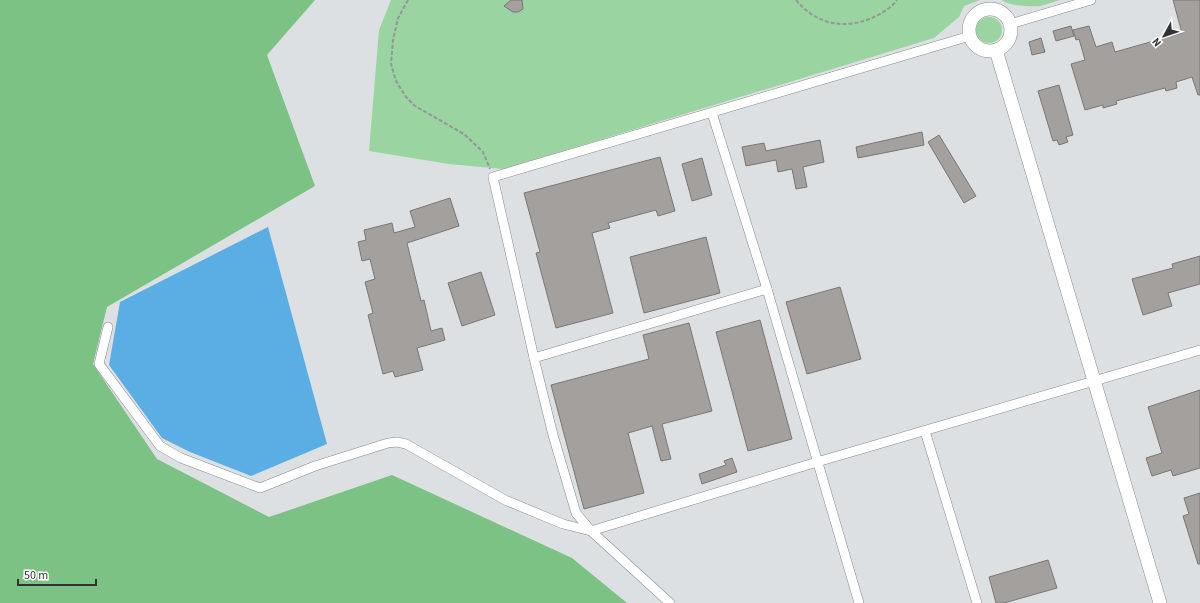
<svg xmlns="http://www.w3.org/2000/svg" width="1200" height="603" font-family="'Source Sans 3',sans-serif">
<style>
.green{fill:#9ad4a0}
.forest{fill:#7bc284}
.water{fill:#5aaee4}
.building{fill:#a4a09e;stroke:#797674}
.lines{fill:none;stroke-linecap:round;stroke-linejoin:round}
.street-casing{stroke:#878a8d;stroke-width:10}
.secondary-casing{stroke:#878a8d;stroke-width:14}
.path{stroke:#959799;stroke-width:2;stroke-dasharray:4 2;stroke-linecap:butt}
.street{stroke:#fff;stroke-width:9}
.secondary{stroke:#fff;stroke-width:13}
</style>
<rect width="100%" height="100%" fill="#dde0e2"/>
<g class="green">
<path d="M391 0H980L964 6 959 17 934 38 504 169 449 164 369 151 379 30Z"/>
<path d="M1002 0H1060C1053 2 1047 4 1041 6 1032 7 1008 6 1002 0Z"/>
<circle cx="989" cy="30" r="13"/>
</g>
<path class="forest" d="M0 0H315L267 55 315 186 107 307 93 364 157 459 269 517 392 475 572 558 627 603H0Z"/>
<path class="water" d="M268 227 327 444 251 476 190 452 162 438 109 365 120 302Z"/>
<g class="building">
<path d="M511 0H522L523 9 518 12H513L504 6Z"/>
<path d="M1173 0H1200V95H1198L1192 77 1176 82 1177 88 1166 91 1165 88 1116 101 1117 104 1103 108V105L1085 110 1071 64 1085 60 1079 39 1076 40 1073 30 1089 26 1096 47 1112 42 1115 52 1182 33Z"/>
<path d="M1071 26 1074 36 1056 41 1053 31Z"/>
<path d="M1041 38 1045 52 1032 55 1029 42Z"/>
<path d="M1059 85 1073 135 1066 137 1068 142 1059 145 1057 140 1053 141 1038 91Z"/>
<path d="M922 132 924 145 858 158 856 147Z"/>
<path d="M939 135 976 196 964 203 928 142Z"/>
<path d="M820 140 824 162 803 167 807 187 796 189 792 169 778 172 776 160 746 166 742 147 764 143 766 151Z"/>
<path d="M660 157 675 211 658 216 656 210 608 223 610 228 592 233 613 313 556 328 536 253 540 252 524 193Z"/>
<path d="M702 158 712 195 692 201 682 164Z"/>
<path d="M450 198 459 226 407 243 421 301 424 300 431 331 442 328 445 340 417 348 423 370 395 377 393 371 383 374 368 315 373 313 365 282 375 279 370 259 362 261 358 242 366 240 364 230 392 223 394 233 415 227 410 211Z"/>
<path d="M706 237 720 293 644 313 630 257Z"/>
<path d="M1200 256V284L1168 293 1172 306 1143 315 1132 279 1173 268 1172 264Z"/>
<path d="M481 272 495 315 462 326 448 283Z"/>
<path d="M840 287 861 359 807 374 786 302Z"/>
<path d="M760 320 792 439 748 451 716 332Z"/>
<path d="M689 323 712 411 662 424 671 459 661 461 652 426 628 433 644 493 584 509 551 385 649 359 643 335Z"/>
<path d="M1200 390V468L1173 476 1171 470 1152 476 1146 458 1162 453 1148 407Z"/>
<path d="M732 458 737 472 702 484 699 474 726 465 724 461Z"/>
<path d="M1200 493V564H1198L1183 516 1189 514 1184 498Z"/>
<path d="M1048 560 1057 588 1004 603H996L989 577Z"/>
</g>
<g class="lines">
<g class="street-casing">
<g id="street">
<path d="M1010 24 1091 0"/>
<path d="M712 113 767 289 859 603"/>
<path d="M108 327 99 364 160 446 181 458 260 488 315 466 388 443 397 442 406 444 505 500 563 524 591 531 817 462 1200 350"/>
<path d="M534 358 767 289"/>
<path d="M925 431 977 603"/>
<path d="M670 603 591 531 576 513 553 435 534 358 493 177 970 36"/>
</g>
</g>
<g class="secondary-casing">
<g id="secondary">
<circle cx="990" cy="30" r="21"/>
<path d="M996 50 1160 603"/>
</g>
</g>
<g class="path">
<path d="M408 0 398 18 393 40 391 64 396 81 406 97 415 106 464 134 483 152 490 169"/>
<path d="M796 0C816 24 843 30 872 18 881 14 891 8 897 0"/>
</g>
<use href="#street" class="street"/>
<use href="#secondary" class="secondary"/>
</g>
<g transform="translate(1164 36) rotate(230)" stroke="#ffffff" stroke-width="3" paint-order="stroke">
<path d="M0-3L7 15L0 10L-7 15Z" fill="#313233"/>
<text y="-6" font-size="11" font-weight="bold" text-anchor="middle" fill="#313233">N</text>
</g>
<path d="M18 579v6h78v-6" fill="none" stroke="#313233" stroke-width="2"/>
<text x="24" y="579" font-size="12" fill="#313233" stroke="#ffffff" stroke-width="3" paint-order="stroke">50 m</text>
</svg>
